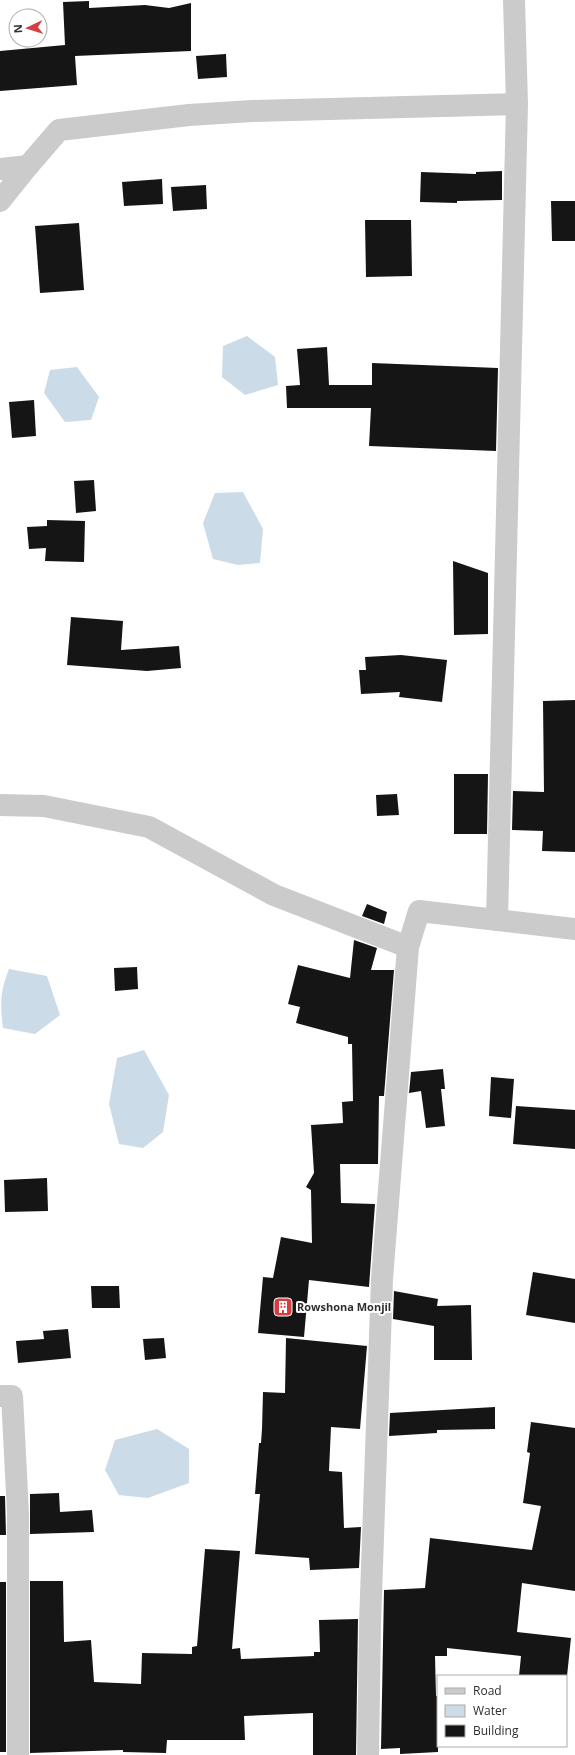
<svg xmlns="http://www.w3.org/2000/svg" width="575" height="1755" font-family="'Open Sans',sans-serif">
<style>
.water{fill:#cbdbe8}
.building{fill:#151515}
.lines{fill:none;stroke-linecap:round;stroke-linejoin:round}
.minor{stroke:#cbcbcb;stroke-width:22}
.labels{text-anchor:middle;stroke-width:4;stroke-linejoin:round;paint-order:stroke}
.poi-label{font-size:11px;font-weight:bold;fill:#2e2e2e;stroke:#fff;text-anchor:start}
</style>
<rect width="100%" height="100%" fill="#fff"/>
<g class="water">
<path d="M247 336 275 357 278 385 245 395 222 377 223 346Z"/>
<path d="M77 367 99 397 91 420 65 422 44 393 50 370Z"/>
<path d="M243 492 263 529 260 563 238 565 213 559 203 523 215 493Z"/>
<path d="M9 969 47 976 60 1015 35 1034 3 1028C0 1003 0 992 9 969Z"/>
<path d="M144 1050 169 1095 163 1132 143 1148 119 1144 109 1104 117 1058Z"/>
<path d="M157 1429 189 1449V1483L148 1498 119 1495 105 1470 115 1440Z"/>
</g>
<g class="building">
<path d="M89 1V8L145 5 169 8 191 3V51L75 56 77 85 0 91V51L65 45 63 2Z"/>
<path d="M226 54 227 77 198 79 196 56Z"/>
<path d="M502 171V200L457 201V203L420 202 421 172 476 174V172Z"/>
<path d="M162 179 163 204 124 206 122 182Z"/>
<path d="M206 185 207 209 173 211 171 187Z"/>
<path d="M551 201H575V241H552Z"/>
<path d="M365 220H411L412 276 366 277Z"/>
<path d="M79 223 84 290 40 293 35 226Z"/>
<path d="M327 347 329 385H372V363L498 368 496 451 369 446 371 408H287L286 386 300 385 297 349Z"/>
<path d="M34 400 36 436 12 438 9 402Z"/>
<path d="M94 480 96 511 76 513 74 481Z"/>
<path d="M47 520 85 521 84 562 45 561 46 548 29 549 27 527 47 526Z"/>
<path d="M453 561 488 573V634L454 635Z"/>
<path d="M71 617 123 621 121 650 179 646 181 668 147 671 67 665Z"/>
<path d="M401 655 447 660 442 702 399 697 400 692 361 694 359 670H366L365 657Z"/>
<path d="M575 700V852L542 851 543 831 512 830 513 791 544 792 543 701Z"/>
<path d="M454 774H488L487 834H454Z"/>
<path d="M397 794 399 815 377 816 376 795Z"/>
<path d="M367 904 387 912 384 924 362 916Z"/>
<path d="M354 940 377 948 371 970H394L384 1096H379L378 1164H340L341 1203 375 1204 369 1287 309 1280 304 1337 258 1333 263 1277 273 1278 281 1237 312 1243 311 1190 306 1187 314 1173 311 1125 343 1123 342 1102 353 1101 352 1044H348V1037L296 1023 300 1007 288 1004 298 965 350 978Z"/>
<path d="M137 967 138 989 115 991 114 968Z"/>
<path d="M443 1069 445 1089H441L445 1126 426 1128 421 1091 409 1093 411 1072Z"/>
<path d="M491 1077 514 1079 511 1118 489 1116Z"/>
<path d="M516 1106 575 1110V1149L513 1144Z"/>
<path d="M47 1178 48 1211 5 1212 4 1180Z"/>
<path d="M533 1272 575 1279V1323L526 1315Z"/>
<path d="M91 1286H119L120 1308H92Z"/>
<path d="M394 1291 438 1299 437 1306 471 1305 472 1360H434V1326L393 1319Z"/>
<path d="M68 1329 71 1358 18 1363 16 1341 44 1339 43 1331Z"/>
<path d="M164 1338 166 1358 145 1360 143 1339Z"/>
<path d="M286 1338 367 1346 360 1429 331 1427 329 1471 342 1472 344 1528 361 1527 359 1568 310 1570 309 1558 255 1554 260 1494H255L259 1443H261L262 1429 263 1392 285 1393Z"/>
<path d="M495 1407V1429L437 1430V1433L389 1436 390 1413Z"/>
<path d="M531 1422 575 1428V1591L522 1583 517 1632 571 1638 567 1676H519L521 1656 447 1648V1656H435L436 1696H438V1752L400 1754V1748L381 1749 384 1590 425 1588 430 1538 532 1550 541 1506 523 1503 530 1453 527 1452Z"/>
<path d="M59 1493 60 1512 92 1510 94 1532 30 1534V1494Z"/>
<path d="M0 1496H5L6 1535H0Z"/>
<path d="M205 1549 240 1551 232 1649 240 1648 241 1659 314 1656V1652H320L319 1620 358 1619 356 1755H313V1713L244 1716 245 1740H167L166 1753 123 1752V1750L30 1753V1581H63L64 1642 91 1640 94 1682 141 1684 142 1653 192 1654V1647L197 1646Z"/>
<rect x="0" y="1582" width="6" height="170"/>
</g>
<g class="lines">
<g class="minor">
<path d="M0 169 28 166 59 130 189 115 252 111 517 104"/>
<path d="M0 201 28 166"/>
<path d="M0 805 44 806 149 827 274 895 408 947"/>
<path d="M497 920 517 104 514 0"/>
<path d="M0 1396H12L18 1513V1755"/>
<path d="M368 1755 370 1624 382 1279 408 947 419 911 575 929"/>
</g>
</g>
<defs>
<g id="building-square" transform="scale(1)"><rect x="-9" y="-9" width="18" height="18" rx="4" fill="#d44041" stroke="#fff"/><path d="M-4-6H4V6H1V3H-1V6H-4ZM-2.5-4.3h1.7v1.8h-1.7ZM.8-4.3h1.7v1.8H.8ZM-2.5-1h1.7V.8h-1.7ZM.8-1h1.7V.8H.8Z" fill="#fff"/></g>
</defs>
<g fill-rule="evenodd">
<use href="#building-square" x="283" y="1307"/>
</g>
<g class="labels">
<g class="poi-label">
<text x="297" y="1311">Rowshona Monjil</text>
</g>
</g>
<rect x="437" y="1675" width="130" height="72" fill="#ffffff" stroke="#ababab"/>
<rect x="445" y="1688" width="20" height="6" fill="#cbcbcb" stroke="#ababab"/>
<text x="473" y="1695" font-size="12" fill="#2e2e2e">Road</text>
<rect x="445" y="1705" width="20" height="12" fill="#cbdbe8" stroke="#ababab"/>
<text x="473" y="1715" font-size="12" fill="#2e2e2e">Water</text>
<rect x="445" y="1725" width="20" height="12" fill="#151515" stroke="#ababab"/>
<text x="473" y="1735" font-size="12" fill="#2e2e2e">Building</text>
<g transform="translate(28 28) rotate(266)"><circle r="19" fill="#ffffff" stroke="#ababab"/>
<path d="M0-3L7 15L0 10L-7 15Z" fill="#d44041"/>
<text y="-6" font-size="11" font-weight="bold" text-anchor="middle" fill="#2e2e2e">N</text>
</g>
</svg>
